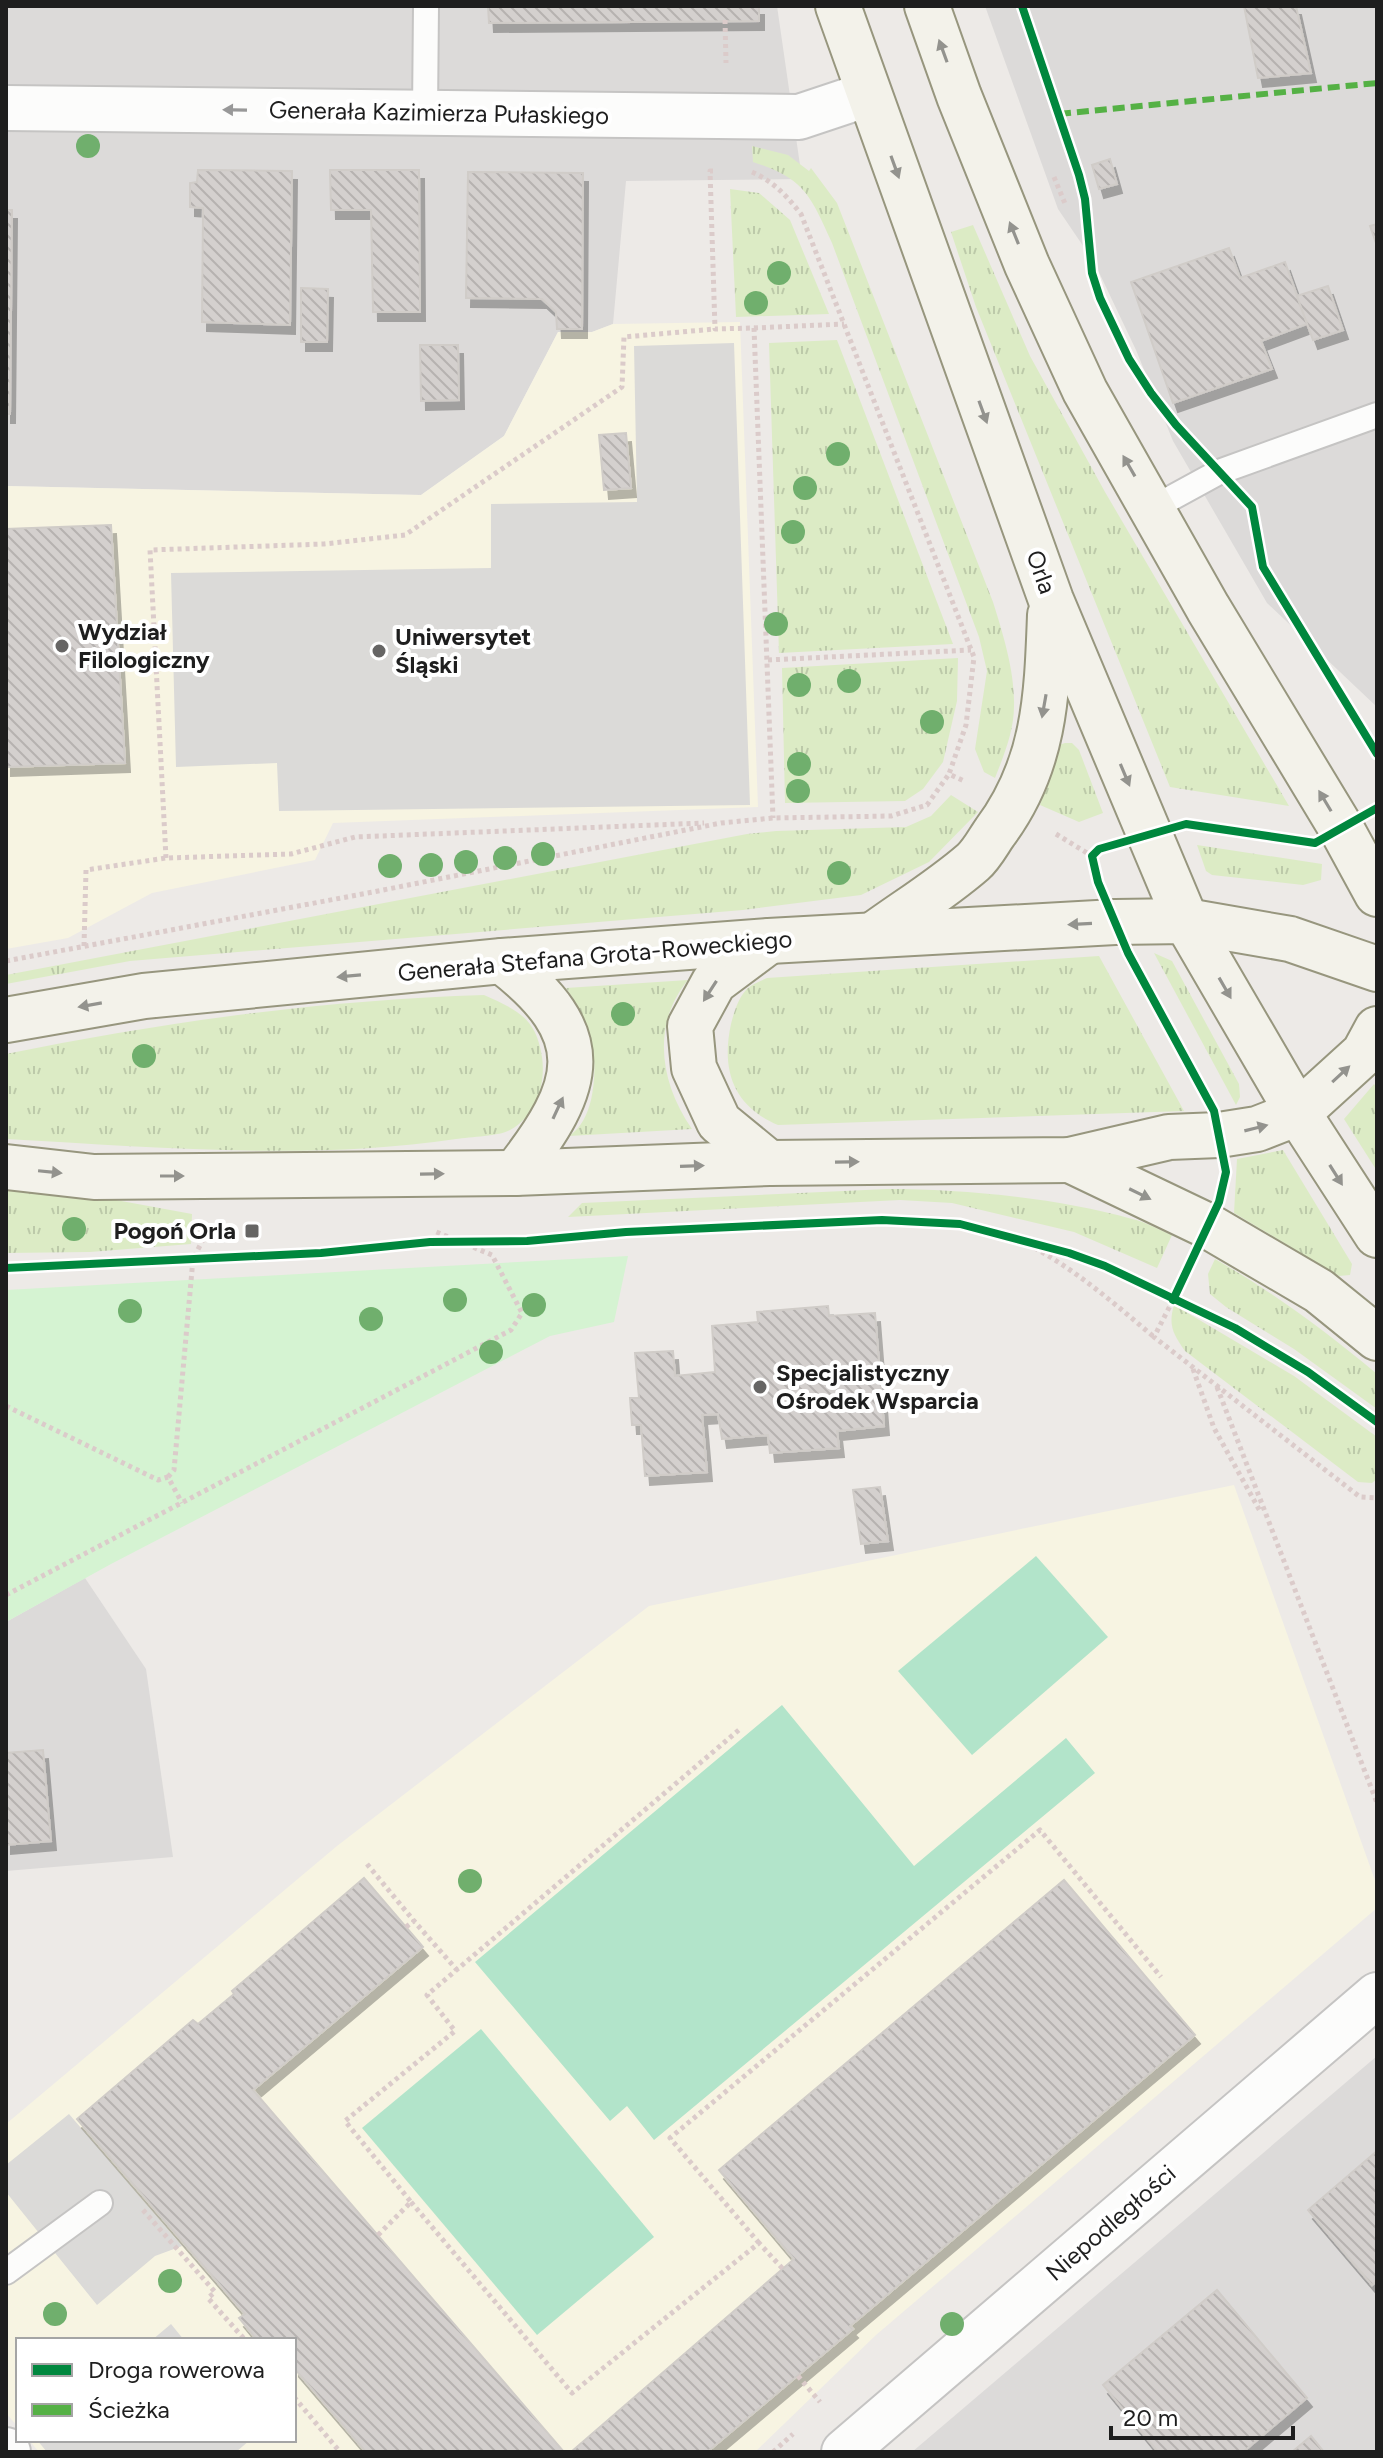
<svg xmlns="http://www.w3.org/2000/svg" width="1383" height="2458" font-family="Figtree,sans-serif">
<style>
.residential{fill:#dcdad9}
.education{fill:#f7f4e2}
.religious{fill:#dbdad8}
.grass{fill:url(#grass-tufts)}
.park{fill:#d5f3d2}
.pitch{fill:#b2e4ca}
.building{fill:url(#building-back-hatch);stroke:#d0ccc8;stroke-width:2;filter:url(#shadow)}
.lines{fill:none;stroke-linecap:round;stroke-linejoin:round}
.lane-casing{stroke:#c5c4c3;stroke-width:28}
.street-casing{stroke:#c5c4c3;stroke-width:48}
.secondary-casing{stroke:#97967e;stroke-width:48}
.path{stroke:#dbcbca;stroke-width:5;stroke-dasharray:4 4;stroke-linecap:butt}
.lane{stroke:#fcfcfb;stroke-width:24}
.street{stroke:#fcfcfb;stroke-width:44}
.secondary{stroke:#f3f2ea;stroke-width:44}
.quiet{stroke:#55b145;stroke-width:6;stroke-dasharray:12 6;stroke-linecap:butt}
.cycleway-casing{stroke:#fff;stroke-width:13}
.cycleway{stroke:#00873e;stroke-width:8}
.tree{fill:#70af6d}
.oneway{fill:#93938e}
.oneway2{fill:#989898}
.poi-dot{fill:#666564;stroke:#fff;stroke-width:3}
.labels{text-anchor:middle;stroke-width:8;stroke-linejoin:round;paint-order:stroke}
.street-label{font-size:24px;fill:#1e1e1e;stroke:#fff}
.poi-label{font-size:24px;font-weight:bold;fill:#1e1e1e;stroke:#fff;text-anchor:start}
</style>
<defs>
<pattern id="grass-tufts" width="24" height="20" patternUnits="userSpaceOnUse" patternTransform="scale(2)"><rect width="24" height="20" fill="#dcebc5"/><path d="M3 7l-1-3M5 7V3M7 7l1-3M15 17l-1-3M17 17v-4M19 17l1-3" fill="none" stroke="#bcc9a9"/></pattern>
<pattern id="building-back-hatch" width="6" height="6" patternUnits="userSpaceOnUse" patternTransform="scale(2)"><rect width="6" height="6" fill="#d4d0ce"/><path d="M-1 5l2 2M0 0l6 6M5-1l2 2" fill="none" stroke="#b6b2b0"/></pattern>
<filter id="shadow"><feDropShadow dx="5" dy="9" stdDeviation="0" flood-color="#0004"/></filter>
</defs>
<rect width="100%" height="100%" fill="#edeae7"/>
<g class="residential">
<path d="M6 6H777L802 179 626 181 613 324 592 332H558L504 436 421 495 6 486Z"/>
<path d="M985 6H1377V707L1267 603 1173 441 1136 350 1094 262 1058 209Z"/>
<path d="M85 1578 146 1669 173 1857 6 1871V1622Z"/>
<path d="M1377 2056V2452H912Z"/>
</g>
<g class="education">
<path d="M740 322 758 807 333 823 315 860 152 893 68 938 6 949V486L421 495 504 436 558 332H592L613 324Z"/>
<path d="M1234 1485 1377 1886V1908L876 2335 755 2452H39L29 2440H294V2340H18V2427L6 2413V2124L337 1846 649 1606Z"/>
</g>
<g class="religious">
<path d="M734 343 750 805 279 811 277 763 176 767 171 573 491 568V504L637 502 634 346Z"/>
<path d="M69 2114 182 2246 155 2256 97 2305 6 2192V2165Z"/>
<path d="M171 2324 184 2340H152Z"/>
<path d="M37 2440H250L236 2452H47Z"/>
</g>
<g class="grass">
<path d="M752 146 788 155 809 171 811 168 837 203 993 602C1003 634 1015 672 1014 706 1014 731 1004 755 995 778L984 772 975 749 987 671 979 637 832 243C810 195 805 179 753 162Z"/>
<path d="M730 189 759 193 790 220 829 314 736 317Z"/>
<path d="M973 225 1030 356 1105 492 1289 806 1170 787 976 307 951 232Z"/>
<path d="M837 340 953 644 779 653 769 343Z"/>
<path d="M958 658 957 701 943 762 923 789 905 801 785 803 782 668Z"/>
<path d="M1065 743H1072L1079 750 1103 813 1079 822 1040 805 1059 745Z"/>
<path d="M951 795 978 812 929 862 861 895 743 910 130 961 6 984V975L747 834 776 831 906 827 931 816Z"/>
<path d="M1197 845 1322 864 1321 880 1303 885 1212 875 1206 871Z"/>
<path d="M1154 953 1172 961 1239 1084 1240 1097 1236 1105Z"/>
<path d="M1099 956 1184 1111 778 1125C733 1106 721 1070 731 1024 734 1012 738 999 746 990 751 984 761 981 767 978Z"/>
<path d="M688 980C651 1025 660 1083 692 1129L569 1136C582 1127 587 1115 591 1100 600 1058 591 1022 566 988Z"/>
<path d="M484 995C517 1010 536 1017 542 1057 546 1084 536 1116 510 1130 500 1136 470 1137 456 1139 309 1161 154 1147 6 1139V1054C163 1022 323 1000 484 995Z"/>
<path d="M1374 1084 1377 1088V1171L1344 1119Z"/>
<path d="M1283 1150 1352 1264 1350 1275 1339 1276 1234 1213 1237 1159Z"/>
<path d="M6 1184 105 1198 192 1214 191 1244 90 1252 6 1253Z"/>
<path d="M887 1189C964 1189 1058 1198 1132 1219 1146 1222 1159 1230 1172 1235L1157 1268 1074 1232 952 1203 900 1200 568 1217 582 1203Z"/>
<path d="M1215 1259C1273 1292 1325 1331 1377 1374V1409L1294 1349 1226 1307 1210 1294 1208 1274Z"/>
<path d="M1174 1305 1294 1376 1377 1437V1479L1372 1483 1358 1482 1185 1351C1173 1334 1168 1325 1174 1305Z"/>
</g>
<path class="park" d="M628 1256 614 1322 550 1336 111 1564 6 1622V1290Z"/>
<g class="pitch">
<path d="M1036 1556 1108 1637 972 1755 898 1671Z"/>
<path d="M782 1705 914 1866 1066 1738 1095 1773 654 2140 627 2106 610 2121 475 1962Z"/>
<path d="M481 2029 654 2237 537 2335 362 2128Z"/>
</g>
<g class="building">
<path d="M488 6H759V21L489 23Z"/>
<path d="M1244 6H1296L1311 73 1258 78Z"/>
<path d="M1110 159 1117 184 1099 189 1092 165Z"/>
<path d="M198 170 292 171 290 325 202 322 203 208 190 207V183L197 182Z"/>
<path d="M330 170H419L420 312H373L371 210H331Z"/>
<path d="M468 172 583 173 582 329H557L556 312 542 299 466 298Z"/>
<path d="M6 210H12L10 414H6Z"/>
<path d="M1377 224V246L1370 226Z"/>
<path d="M1229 248 1240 278 1285 262 1307 324 1261 341 1272 369 1173 403 1131 282Z"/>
<path d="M1328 286 1343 330 1313 340 1297 296Z"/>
<path d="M301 288 328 289 327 342H301Z"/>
<path d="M420 345H458L459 400 421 401Z"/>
<path d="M626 433 631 488 604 490 599 435Z"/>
<path d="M111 525 125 763 6 767V529Z"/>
<path d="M828 1306 829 1316 875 1313 884 1426 837 1431 839 1448 770 1453 768 1435 722 1439 718 1414 702 1415 707 1472 645 1476 641 1425H632L630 1398H639L635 1353 673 1351 675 1376 715 1372 712 1326 758 1322 757 1312Z"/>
<path d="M880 1487 888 1541 861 1544 853 1490Z"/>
<path d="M43 1750 51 1841 6 1845V1753Z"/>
<path d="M364 1878 423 1947 253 2090 564 2452H366L294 2368V2340H257L239 2318 245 2314 77 2119 193 2020 198 2024 234 1994 232 1991Z"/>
<path d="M1064 1880 1195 2035 850 2326 853 2329 707 2452H571L794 2259 719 2170Z"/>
<path d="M1377 2151V2281L1372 2285 1308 2210Z"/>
<path d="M1217 2290 1307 2398 1243 2452H1158L1103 2385Z"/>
<path d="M1311 2436 1324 2452H1292Z"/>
</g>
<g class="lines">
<g class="lane-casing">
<g id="lane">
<path d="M425 112 426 6"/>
<path d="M1153 508 1219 472 1377 415"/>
<path d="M6 2272 100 2203"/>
</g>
</g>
<g class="street-casing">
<g id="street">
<path d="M6 108 799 117 868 94"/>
<path d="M6 2450 8 2452"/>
<path d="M844 2452 1377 1995"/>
</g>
</g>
<g class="secondary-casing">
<g id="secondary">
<path d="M838 6 1051 600 1186 921 1298 1113 1377 1235"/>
<path d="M927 6 959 96 1027 265 1085 391 1208 608 1341 828 1377 894"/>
<path d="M873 935C906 911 942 889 973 862 982 854 988 842 995 832 1045 765 1047 696 1050 615"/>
<path d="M769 941 714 982 690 1026 694 1068 719 1122 769 1163"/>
<path d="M502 961C598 1035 584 1085 515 1173"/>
<path d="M6 1020 144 996 502 961 769 941 1115 922 1186 921 1290 939 1377 969"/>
<path d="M1070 1160 1208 1226 1319 1291 1377 1338"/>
<path d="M6 1167 94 1177 515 1173 769 1163 1070 1160 1169 1137 1219 1135 1257 1129 1298 1113 1364 1053 1377 1029"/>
</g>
</g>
<g class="path">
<path d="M725 20 726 63"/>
<path d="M713 171H710L715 329 754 328 773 818"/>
<path d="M752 172C774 182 786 195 801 214L974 657 966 725 949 774 964 781"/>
<path d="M1054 177 1066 206"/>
<path d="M754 328 844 324"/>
<path d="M768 660 971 650"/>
<path d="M1056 834 1092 856"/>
<path d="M166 858 150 550 324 544 405 535 622 387 624 337 715 329"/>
<path d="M84 946 86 870 166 858 291 854 355 837 704 823"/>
<path d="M6 961 373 892 721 823 773 818 891 816 927 805 949 774"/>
<path d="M1013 1237C1067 1262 1109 1299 1154 1337"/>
<path d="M1173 1300 1154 1337 1360 1497 1377 1498"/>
<path d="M1193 1369 1214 1428 1260 1511"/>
<path d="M1217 1387 1377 1803"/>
<path d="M6 1406 158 1480 168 1477 182 1503"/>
<path d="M168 1477 174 1470 193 1259 208 1230"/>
<path d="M6 1595 511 1330 522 1313 492 1255 434 1231"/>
<path d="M367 1864 414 1921"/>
<path d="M406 1927 414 1921 457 1970"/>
<path d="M411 2202 572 2393 759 2243 783 2269"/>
<path d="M143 2210 215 2292 208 2298 245 2340"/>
<path d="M378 2235 411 2202 345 2121 455 2031 427 1995 740 1729"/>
<path d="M759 2243 670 2138 1040 1830 1161 1977"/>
<path d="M798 2376 820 2402"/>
<path d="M294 2397 340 2452"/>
<path d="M773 2452 793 2434"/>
</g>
<use href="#lane" class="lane"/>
<use href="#street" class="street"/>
<use href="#secondary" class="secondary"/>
<path class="quiet" d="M1059 114 1377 83"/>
<g class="cycleway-casing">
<g id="cycleway">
<path d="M1022 6 1079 175 1085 199 1092 273 1100 298 1129 359 1151 393 1176 425 1252 507 1263 567 1377 754"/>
<path d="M6 1268 321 1253 430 1242 527 1241 626 1232 882 1220 960 1224 1069 1253 1105 1266 1235 1328 1308 1372 1377 1422"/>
<path d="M1173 1300 1219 1202 1226 1172 1214 1111 1128 953 1098 882 1092 856 1099 849 1186 824 1315 843 1377 808"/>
</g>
</g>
<use href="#cycleway" class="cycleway"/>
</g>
<g class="tree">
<circle cx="88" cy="146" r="12"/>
<circle cx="779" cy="273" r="12"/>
<circle cx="756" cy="303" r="12"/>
<circle cx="838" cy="454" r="12"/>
<circle cx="805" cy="488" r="12"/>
<circle cx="793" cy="532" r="12"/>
<circle cx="776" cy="624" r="12"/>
<circle cx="849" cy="681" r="12"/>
<circle cx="799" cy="685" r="12"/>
<circle cx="932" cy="722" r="12"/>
<circle cx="799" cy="764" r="12"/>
<circle cx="798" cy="791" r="12"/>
<circle cx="543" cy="854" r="12"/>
<circle cx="505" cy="858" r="12"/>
<circle cx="466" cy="862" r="12"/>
<circle cx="431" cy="865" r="12"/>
<circle cx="390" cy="866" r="12"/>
<circle cx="839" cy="873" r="12"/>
<circle cx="623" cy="1014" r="12"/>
<circle cx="144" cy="1056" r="12"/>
<circle cx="74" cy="1229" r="12"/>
<circle cx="455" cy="1300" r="12"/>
<circle cx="534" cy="1305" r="12"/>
<circle cx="130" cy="1311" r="12"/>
<circle cx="371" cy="1319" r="12"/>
<circle cx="491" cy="1352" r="12"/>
<circle cx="470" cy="1881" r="12"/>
<circle cx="170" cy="2281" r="12"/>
<circle cx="55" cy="2314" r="12"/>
<circle cx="952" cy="2324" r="12"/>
</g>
<defs><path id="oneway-solid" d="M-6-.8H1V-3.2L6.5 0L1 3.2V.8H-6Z" transform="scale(2)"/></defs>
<g class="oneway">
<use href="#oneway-solid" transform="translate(943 51) rotate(-110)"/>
<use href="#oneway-solid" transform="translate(895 167) rotate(70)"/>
<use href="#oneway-solid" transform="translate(1014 233) rotate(-112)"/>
<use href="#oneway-solid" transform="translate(983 412) rotate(70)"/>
<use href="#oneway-solid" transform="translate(1129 466) rotate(-120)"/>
<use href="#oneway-solid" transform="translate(1044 706) rotate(100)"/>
<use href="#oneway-solid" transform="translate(1125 775) rotate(67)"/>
<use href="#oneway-solid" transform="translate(1325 801) rotate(-121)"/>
<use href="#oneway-solid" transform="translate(1080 924) rotate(177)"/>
<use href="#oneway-solid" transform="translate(349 976) rotate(175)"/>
<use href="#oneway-solid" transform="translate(1225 988) rotate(60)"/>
<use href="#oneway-solid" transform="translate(710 991) rotate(123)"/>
<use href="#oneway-solid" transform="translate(90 1005) rotate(170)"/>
<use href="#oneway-solid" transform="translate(1341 1074) rotate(-43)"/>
<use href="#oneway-solid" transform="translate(558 1108) rotate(-65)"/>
<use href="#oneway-solid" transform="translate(1256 1128) rotate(-14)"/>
<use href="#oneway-solid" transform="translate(847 1162) rotate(-1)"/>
<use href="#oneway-solid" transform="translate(692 1166) rotate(-2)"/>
<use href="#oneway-solid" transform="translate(50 1172) rotate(6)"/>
<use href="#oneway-solid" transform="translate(432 1174) rotate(-1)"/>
<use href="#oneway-solid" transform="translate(1336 1175) rotate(58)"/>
<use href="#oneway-solid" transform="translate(172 1176)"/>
<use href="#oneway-solid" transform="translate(1140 1194) rotate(26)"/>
</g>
<use class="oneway2" href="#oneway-solid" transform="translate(235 110) rotate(-179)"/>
<g class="poi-dot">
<circle cx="62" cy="646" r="8"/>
<circle cx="379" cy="651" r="8"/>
<rect x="244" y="1223" width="16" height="16" rx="4"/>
<circle cx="760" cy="1387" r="8"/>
</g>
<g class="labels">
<g class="street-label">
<text transform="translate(439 113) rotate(1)" y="8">Generała Kazimierza Pułaskiego</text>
<text transform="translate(1041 572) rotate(70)" y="8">Orla</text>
<text transform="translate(595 956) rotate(-5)" y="8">Generała Stefana Grota-Roweckiego</text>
<text transform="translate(1111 2223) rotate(-41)" y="8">Niepodległości</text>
</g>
<g class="poi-label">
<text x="78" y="640">Wydział<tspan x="78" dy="28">Filologiczny</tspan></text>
<text x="395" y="645">Uniwersytet<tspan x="395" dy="28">Śląski</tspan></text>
<text x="236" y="1239" text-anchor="end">Pogoń Orla</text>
<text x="776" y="1381">Specjalistyczny<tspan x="776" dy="28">Ośrodek Wsparcia</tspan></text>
</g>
</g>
<rect width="1383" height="2458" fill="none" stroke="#1e1e1e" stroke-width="16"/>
<rect x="16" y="2338" width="280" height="104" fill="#ffffff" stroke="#a5a5a5" stroke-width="2"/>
<rect x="32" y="2364" width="40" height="12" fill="#00873e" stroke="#a5a5a5" stroke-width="2"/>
<text x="88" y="2378" font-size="24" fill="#1e1e1e">Droga rowerowa</text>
<rect x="32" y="2404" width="40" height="12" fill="#55b145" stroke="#a5a5a5" stroke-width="2"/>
<text x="88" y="2418" font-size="24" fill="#1e1e1e">Ścieżka</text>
<path d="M1111 2426v12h182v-12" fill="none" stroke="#1e1e1e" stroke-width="4"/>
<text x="1123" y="2426" font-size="24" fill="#1e1e1e" stroke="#ffffff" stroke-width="6" paint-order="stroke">20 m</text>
</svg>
